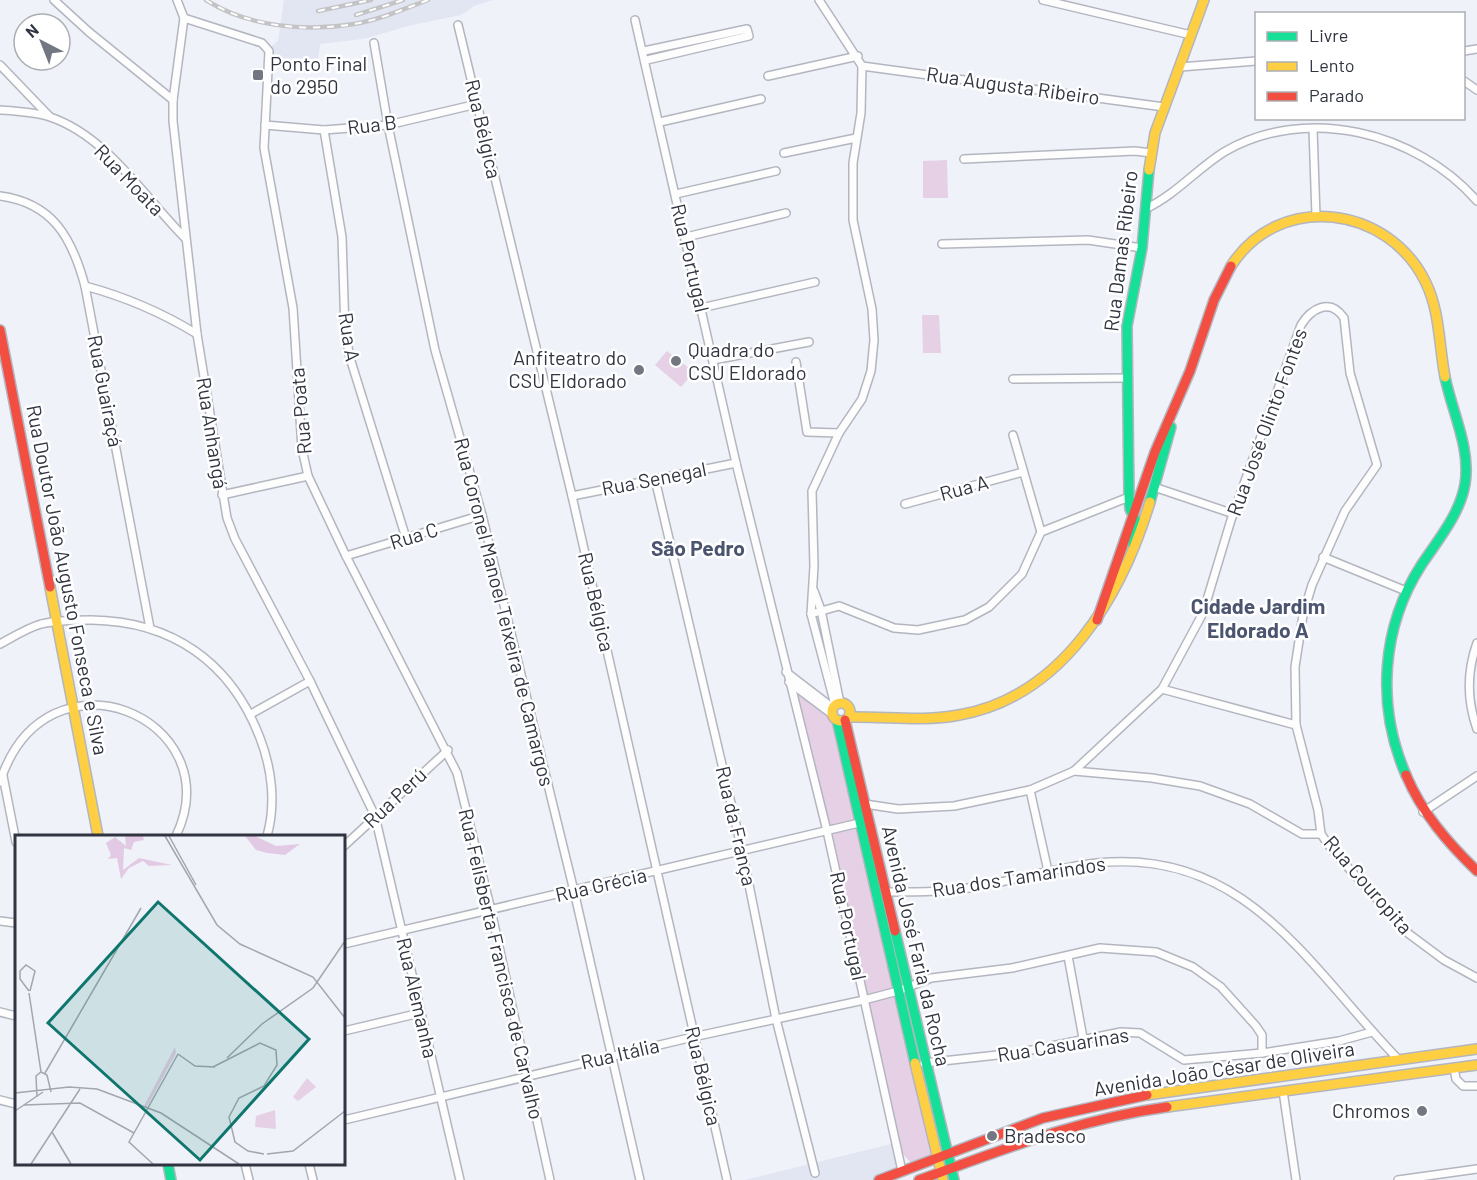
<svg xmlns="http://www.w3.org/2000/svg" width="1477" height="1180" font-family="Barlow,sans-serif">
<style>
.built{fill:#e1e6f2}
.green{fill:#e6d0e6}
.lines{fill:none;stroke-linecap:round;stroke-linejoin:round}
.street-casing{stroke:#b3b6bf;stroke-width:10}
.fast-casing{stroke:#b3b6bf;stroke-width:12}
.slow-casing{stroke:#b3b6bf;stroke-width:12}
.jam-casing{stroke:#b3b6bf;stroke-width:12}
.street{stroke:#fdfdfe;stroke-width:7}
.fast{stroke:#16e098;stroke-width:9}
.slow{stroke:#ffcf43;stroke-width:9}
.jam{stroke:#f24e42;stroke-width:9}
.rail-casing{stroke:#c4c4c7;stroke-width:4.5}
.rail{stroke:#fff;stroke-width:2;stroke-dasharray:7;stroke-linecap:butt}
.poi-dot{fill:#737781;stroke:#fff;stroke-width:2}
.labels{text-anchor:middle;stroke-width:5;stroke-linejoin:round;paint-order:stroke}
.poi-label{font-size:20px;fill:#303541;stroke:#fff;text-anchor:start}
.street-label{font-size:20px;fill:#303541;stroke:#fff}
.neighbourhood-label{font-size:21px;font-weight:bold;fill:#4c5570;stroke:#fff}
.inset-road{fill:none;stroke:#a3a6af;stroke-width:1.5}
.view{fill:#0f766e;fill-opacity:0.15;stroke:#0f766e;stroke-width:3}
.inset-edge{fill:none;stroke:#303541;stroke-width:3}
</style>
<rect width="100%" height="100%" fill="#eff2f9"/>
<g class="built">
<path d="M284 0H493L474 6 461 15 412 25 363 39 320 44 318 59 270 58 269 48 278 41Z"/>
<path d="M891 1144 899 1172 876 1180H745Z"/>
</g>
<g class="green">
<path d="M947 160 948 198H923V161Z"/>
<path d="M922 315H939L941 353H923Z"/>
<path d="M667 351 694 372 681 387 655 365Z"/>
<path d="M795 691 826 712 832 723 935 1156 913 1165 901 1152 833 836Z"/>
</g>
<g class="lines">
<g class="street-casing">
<g id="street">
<path d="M54 0 89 32 173 100"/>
<path d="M177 0 184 18 173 100V121L197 334 227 518 235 539 310 681 375 816 460 1180"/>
<path d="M819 0 862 66 861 113 853 163V220L872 309 874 340 871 371 862 399 839 433 812 491 814 566 811 614 835 705"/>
<path d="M1043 0 1191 35"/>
<path d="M184 18 262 43 269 51 264 148 293 308 302 449 308 476 346 556 457 773 491 910 550 1180"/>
<path d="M635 20 736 463 827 831 902 1171"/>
<path d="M458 25 572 496 727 1180"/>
<path d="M374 43 388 125 435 350 482 515 574 891 640 1180"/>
<path d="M644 51 747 29 749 36 647 60"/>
<path d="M1464 51 1477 49"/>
<path d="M0 65 49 116"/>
<path d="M862 66 1164 107"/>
<path d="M1180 67 1256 61"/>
<path d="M768 76 858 56"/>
<path d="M1464 81 1477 90"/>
<path d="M0 110C16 111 35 112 50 117 107 136 145 198 185 238"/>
<path d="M660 122 761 99"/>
<path d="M265 125 324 130 388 125 477 104"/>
<path d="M1313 129 1316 216"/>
<path d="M324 130 342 237 345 331 350 358 406 538"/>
<path d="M784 153 856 138"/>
<path d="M964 159 1135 151 1151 153"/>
<path d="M676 194 776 171"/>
<path d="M0 196C53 203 72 238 85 286L150 628"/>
<path d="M1147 208C1176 194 1197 169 1224 152 1306 104 1417 132 1477 201"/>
<path d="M686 237 786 213"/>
<path d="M942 244 1088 240 1142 248"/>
<path d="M85 286C126 297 161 312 197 334"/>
<path d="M701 308 815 282"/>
<path d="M713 360 809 342"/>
<path d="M796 362 807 432 839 433"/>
<path d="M1013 379 1127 378"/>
<path d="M1013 435 1041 532"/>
<path d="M655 479 742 850 776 1019 815 1173"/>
<path d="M1154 487 1234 514"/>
<path d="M222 495 308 476"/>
<path d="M572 496 736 463"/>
<path d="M905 504 1023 472"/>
<path d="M346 556 482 515"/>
<path d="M1323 557 1406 591"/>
<path d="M814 591 821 610 840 703"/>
<path d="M811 614 839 606 894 628 918 630 965 620 989 607 1022 574 1041 532 1129 497"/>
<path d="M1477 643C1467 671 1467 701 1477 729"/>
<path d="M0 644C13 637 27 628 41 624 58 620 75 620 91 620 172 621 231 662 260 738 272 769 276 804 267 836"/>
<path d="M786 672 833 708"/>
<path d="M789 682 833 715"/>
<path d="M1162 689 1296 725"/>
<path d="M251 714 310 681"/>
<path d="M1074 771 1152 778 1200 786 1250 804 1302 834H1321"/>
<path d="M3 776 16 842"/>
<path d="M0 782C46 639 232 718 176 836"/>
<path d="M1030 790 1048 871"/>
<path d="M865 804 898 809 954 806 1030 790 1074 771 1162 689 1203 613 1231 520 1301 325C1311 309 1330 297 1344 318L1350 373 1377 465 1345 511 1312 585 1303 615 1295 667 1296 725 1318 810 1321 834 1333 851 1409 934 1444 960 1477 978"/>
<path d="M1423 812 1477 776"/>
<path d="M344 846 448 750"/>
<path d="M886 892C919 892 953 892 986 885 1023 878 1060 867 1097 863 1247 847 1310 969 1399 1060"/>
<path d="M0 921 16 923"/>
<path d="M344 944 859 823"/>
<path d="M1068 956 1083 1038"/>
<path d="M0 1012 16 1016"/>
<path d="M344 1031 420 1013"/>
<path d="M924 1063 1016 1053 1121 1032 1140 1033 1184 1060 1262 1053 1339 1041 1372 1032"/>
<path d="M1454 1068 1456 1079 1463 1086H1477"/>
<path d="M1283 1091 1296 1180"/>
<path d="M0 1100 16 1104"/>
<path d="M344 1120 693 1037 864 1000 898 991 931 978 1012 968 1100 948 1156 952 1193 967 1221 987 1256 1026 1262 1035V1053"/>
<path d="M245 1164 249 1180"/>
<path d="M309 1164 313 1180"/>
<path d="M1398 1180 1477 1169"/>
</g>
</g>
<g class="fast-casing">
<g id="fast">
<path d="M1150 502 1171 427"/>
<path d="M1133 545 1137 523 1130 509 1129 497 1127 326 1142 248 1149 170"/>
<path d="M837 720 915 1063"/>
<path d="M1406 775C1376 706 1381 627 1422 564 1438 540 1460 514 1465 484 1471 448 1452 412 1445 377"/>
<path d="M895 931 954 1180"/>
<path d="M168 1164 171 1180"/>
</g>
</g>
<g class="slow-casing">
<g id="slow">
<path d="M1149 170 1155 133 1204 0"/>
<path d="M1231 266C1279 191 1389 205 1426 283 1440 312 1439 346 1445 377"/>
<path d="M50 587 98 836"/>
<circle cx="841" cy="712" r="9"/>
<path d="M849 717C885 716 923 722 959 715 1063 697 1122 595 1150 502"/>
<path d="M915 1063 943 1180"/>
<path d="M1147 1095 1477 1049"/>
<path d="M1167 1107 1477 1065"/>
</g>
</g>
<g class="jam-casing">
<g id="jam">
<path d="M0 330 50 587"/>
<path d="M1097 620 1155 452 1190 371 1214 300 1231 266"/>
<path d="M845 720 895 931"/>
<path d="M1406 775C1422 813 1448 843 1477 871"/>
<path d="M879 1180 1043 1118 1147 1095"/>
<path d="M919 1180C1002 1150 1079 1119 1167 1107"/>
</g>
</g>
<use href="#street" class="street"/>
<use href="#fast" class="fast"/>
<use href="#slow" class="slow"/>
<use href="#jam" class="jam"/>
<g class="rail-casing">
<g id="rail">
<path d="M206 0C248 27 306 32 354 24 379 20 404 9 428 0"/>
<path d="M318 11 371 0"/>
<path d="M356 15 403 0"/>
</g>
</g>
<use href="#rail" class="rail"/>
</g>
<g class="poi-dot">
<rect x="252" y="69" width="12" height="12" rx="3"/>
<circle cx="676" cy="361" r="6"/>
<circle cx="639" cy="370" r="6"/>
<circle cx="1422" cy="1111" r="6"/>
<circle cx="992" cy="1136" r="6"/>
</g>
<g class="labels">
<g class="poi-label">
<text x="270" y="71">Ponto Final<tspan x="270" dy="23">do 2950</tspan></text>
<text x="688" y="357">Quadra do<tspan x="688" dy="23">CSU Eldorado</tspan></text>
<text x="627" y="365" text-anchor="end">Anfiteatro do<tspan x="627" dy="23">CSU Eldorado</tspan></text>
<text x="1410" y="1118" text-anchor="end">Chromos</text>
<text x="1004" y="1143">Bradesco</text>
</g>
<g class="street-label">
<text transform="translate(1013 86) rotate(8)" y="7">Rua Augusta Ribeiro</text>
<text transform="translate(372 125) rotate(-7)" y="7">Rua B</text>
<text transform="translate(483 129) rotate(77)" y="7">Rua Bélgica</text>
<text transform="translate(129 180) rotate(46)" y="7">Rua Moata</text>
<text transform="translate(1121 251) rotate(-83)" y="7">Rua Damas Ribeiro</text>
<text transform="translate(690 258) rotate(77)" y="7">Rua Portugal</text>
<text transform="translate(349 337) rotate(81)" y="7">Rua A</text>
<text transform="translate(105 391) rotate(79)" y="7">Rua Guairaçá</text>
<text transform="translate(301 411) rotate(-95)" y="7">Rua Poata</text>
<text transform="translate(1267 422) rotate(-70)" y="7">Rua José Olinto Fontes</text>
<text transform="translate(212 433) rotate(81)" y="7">Rua Anhangá</text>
<text transform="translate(654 479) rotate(-11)" y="7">Rua Senegal</text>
<text transform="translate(964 488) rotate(-15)" y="7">Rua A</text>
<text transform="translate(414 536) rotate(-17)" y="7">Rua C</text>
<text transform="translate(67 580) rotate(79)" y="7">Rua Doutor João Augusto Fonseca e Silva</text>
<text transform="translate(596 602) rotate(77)" y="7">Rua Bélgica</text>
<text transform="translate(504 612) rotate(76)" y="7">Rua Coronel Manoel Teixeira de Camargos</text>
<text transform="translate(395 798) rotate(-43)" y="7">Rua Perú</text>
<text transform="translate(736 826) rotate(77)" y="7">Rua da França</text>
<text transform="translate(1019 877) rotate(-9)" y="7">Rua dos Tamarindos</text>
<text transform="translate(601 885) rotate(-13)" y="7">Rua Grécia</text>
<text transform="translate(1368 885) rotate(49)" y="7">Rua Couropita</text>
<text transform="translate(848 926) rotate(78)" y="7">Rua Portugal</text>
<text transform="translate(916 946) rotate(77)" y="7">Avenida José Faria da Rocha</text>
<text transform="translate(501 964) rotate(77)" y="7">Rua Felisberta Francisca de Carvalho</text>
<text transform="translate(417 998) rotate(77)" y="7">Rua Alemanha</text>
<text transform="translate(1063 1045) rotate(-9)" y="7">Rua Casuarinas</text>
<text transform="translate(620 1054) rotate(-13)" y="7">Rua Itália</text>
<text transform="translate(1224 1069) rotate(-9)" y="7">Avenida João César de Oliveira</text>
<text transform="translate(703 1076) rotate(77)" y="7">Rua Bélgica</text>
</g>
<g class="neighbourhood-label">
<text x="698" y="556">São Pedro</text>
<text x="1258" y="614">Cidade Jardim<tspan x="1258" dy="24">Eldorado A</tspan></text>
</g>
</g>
<g transform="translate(15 835)">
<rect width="330" height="330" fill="#eff2f9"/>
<path d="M160 212 161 218 132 272 129 271ZM292 243 301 252 283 266 278 262ZM260 275 261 294 240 292 241 281Z" fill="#e6d0e6"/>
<path d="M110 1H128L129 5 119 7 116 15 109 13 108 35 124 23 157 30 134 31 128 26 114 33 106 44 102 23 93 24 96 20 91 8 100 2 111 11ZM230 1H240L261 11 285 9 270 20 252 18 241 15Z" fill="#e3cae4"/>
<path class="inset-road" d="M150 1 202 90 225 109 298 142 330 183M154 1 181 50M14 156 5 144V136L11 130 20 136 15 156M14 158 26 237M163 219 180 231 200 232M212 223 247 189 298 153 330 106M198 232 245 208 261 215 262 230 249 251 224 263 214 282 220 307 233 316 249 319M30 238 126 73M0 258 54 252 82 254 146 278 224 329M22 262 21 241 26 237 32 240 36 257M9 270 65 268 119 298M0 276 28 257M37 297 56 329M252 319 278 316 330 276M16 329 65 254M138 329 114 307 163 219"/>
<path class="view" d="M143 67 294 204 185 325 33 188Z"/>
<rect width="330" height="330" class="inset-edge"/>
</g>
<rect x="1255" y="12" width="210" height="108" fill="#ffffff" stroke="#acaeb3" stroke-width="1.5"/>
<rect x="1267" y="32" width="30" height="9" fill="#16e098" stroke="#acaeb3" stroke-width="1.5"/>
<text x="1309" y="42" font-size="18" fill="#303541">Livre</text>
<rect x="1267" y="62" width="30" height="9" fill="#ffcf43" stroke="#acaeb3" stroke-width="1.5"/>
<text x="1309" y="72" font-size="18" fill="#303541">Lento</text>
<rect x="1267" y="92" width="30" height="9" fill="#f24e42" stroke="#acaeb3" stroke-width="1.5"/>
<text x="1309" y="102" font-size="18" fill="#303541">Parado</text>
<g transform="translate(42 42) rotate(318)"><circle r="28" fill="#ffffff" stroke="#acaeb3" stroke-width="1.5"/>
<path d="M0-4.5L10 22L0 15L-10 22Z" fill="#737781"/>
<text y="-9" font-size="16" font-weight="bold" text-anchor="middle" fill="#303541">N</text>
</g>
</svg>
